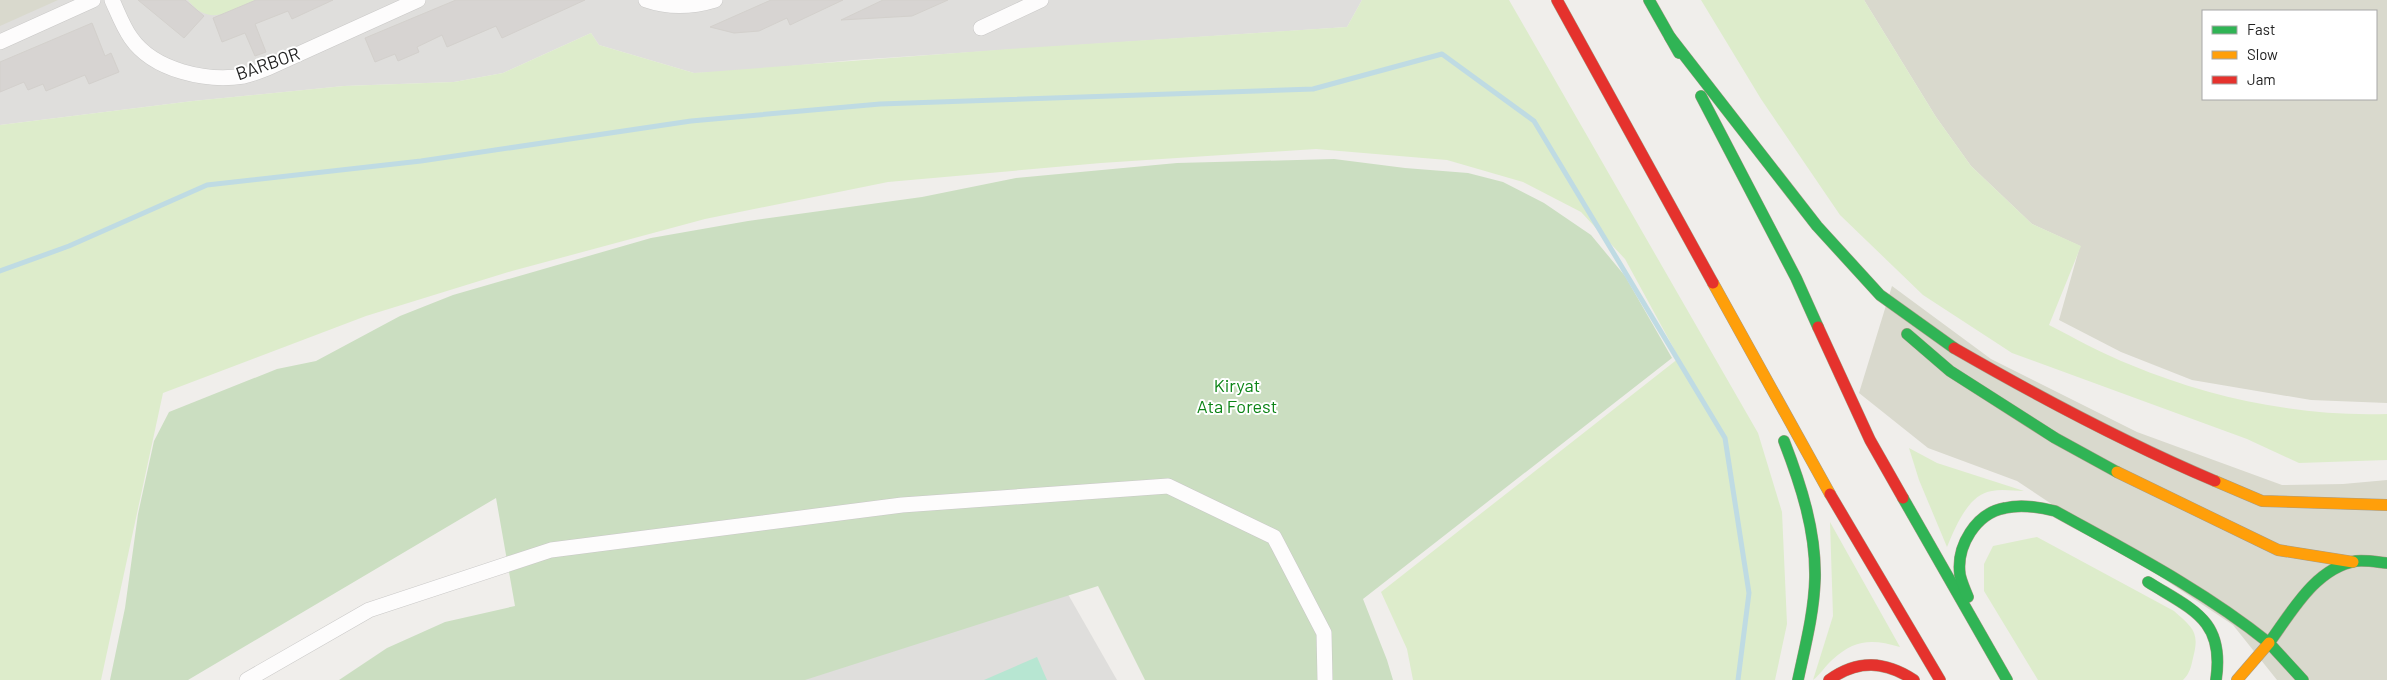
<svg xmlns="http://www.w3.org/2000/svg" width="2387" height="680" font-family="Barlow,sans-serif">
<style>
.residential{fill:#dfdedc}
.construction{fill:#d9d9cd;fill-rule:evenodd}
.grass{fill:#ddeccb}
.forest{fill:#cbdec1}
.pitch{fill:#b7e6d2}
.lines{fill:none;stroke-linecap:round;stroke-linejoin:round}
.stream{stroke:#bfdbe3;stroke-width:5}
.building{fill:#d7d4d2;stroke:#d3d0cc}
.street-casing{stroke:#c9c8c7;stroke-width:16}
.fast-casing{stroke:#a79c86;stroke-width:12}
.slow-casing{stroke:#a79c86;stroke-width:12}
.jam-casing{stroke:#a79c86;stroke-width:12}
.street{stroke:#fdfcfc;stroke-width:15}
.fast{stroke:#30b455;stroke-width:11}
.slow{stroke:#ff9f0a;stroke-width:11}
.jam{stroke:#e5322d;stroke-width:11}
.labels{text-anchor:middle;stroke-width:4;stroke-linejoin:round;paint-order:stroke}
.street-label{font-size:18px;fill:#222;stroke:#fff}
.park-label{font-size:18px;fill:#0c8416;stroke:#fff}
</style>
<rect width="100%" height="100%" fill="#f0eeeb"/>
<g class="residential">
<path d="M0 0H1362L1347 27 854 60 729 72 694 73 599 45 591 33 503 73 454 82 344 86 193 101 0 125Z"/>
<path d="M1053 568 1117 680H513Z"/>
</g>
<g class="construction">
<path d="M0 0H58L0 26Z"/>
<path d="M1864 0H2387V403L2311 400 2192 380 2121 352 2059 320 2080 246 2032 224 1971 166 1936 117ZM2203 11H2376V99H2203Z"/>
<path d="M1892 286 1991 359 2137 432 2282 485 2343 484 2387 480V680H2277L2233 625 2017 481 1928 448 1859 393Z"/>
</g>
<g class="grass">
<path d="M188 0H255C230 12 208 27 188 0Z"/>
<path d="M1362 0H1509L1758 433 1782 512 1787 624 1775 680H1413L1407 649 1381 592 1679 358 1625 259 1581 212 1523 182 1447 160 1316 149 1101 163 888 182 705 219 512 271 366 316 163 393 101 680H0V125L193 101 344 86 454 82 503 73 591 33 599 45 694 73 1009 49 1347 27Z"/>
<path d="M1701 0H1864L1936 117 1971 166 2032 224 2081 246 2049 325C2076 339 2103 354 2131 365 2210 398 2301 417 2387 414V460L2299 463 2247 439 2012 353 1923 295 1840 215 1761 99Z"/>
<path d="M1909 448 1937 463 2024 491C2014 491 2002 489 1992 491 1968 494 1955 528 1947 547L1919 480Z"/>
<path d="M1830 522 1900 647C1872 639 1855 639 1832 660 1825 666 1820 675 1813 680L1833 616Z"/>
<path d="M2037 537 2174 611C2193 628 2200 632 2193 658 2191 667 2190 673 2183 680H2038L1984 591V564L1993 546Z"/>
</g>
<path class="forest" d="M1334 159 1405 168 1468 173 1503 182 1544 203 1591 235 1625 276 1672 358 1363 599 1387 660 1393 680H1145L1098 586 805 680H339L387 648 445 622 515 606 496 498 188 680H110L125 608 138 514 154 441 169 412 277 369 316 361 400 316 453 295 651 238 748 221 922 197 1016 178 1177 163Z"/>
<path class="pitch" d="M1037 657 1047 680H984Z"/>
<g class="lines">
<path class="stream" d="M0 271 69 246 207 185 421 161 691 121 880 104 1313 89 1442 54 1534 121 1725 438 1749 593 1738 680"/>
</g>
<g class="building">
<path d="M138 0H185L204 16 184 38Z"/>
<path d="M256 0H333L292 19 288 11 255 24 266 52 255 56 245 33 222 42 213 18Z"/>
<path d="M456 0H585L502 38 496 26 447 47 442 35 417 47 419 52 398 61 395 54 375 62 365 38Z"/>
<path d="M771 0H843L790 25 787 18 759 31 734 33 710 27Z"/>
<path d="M883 0H948L912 16 841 20Z"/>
<path d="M92 23 105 56 111 53 119 72 89 84 85 75 46 91 43 84 28 90 24 82 0 92V62Z"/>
</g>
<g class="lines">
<g class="street-casing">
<g id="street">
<path d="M112 0C118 13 123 27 131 38 154 71 207 82 244 76 253 74 262 70 270 67L418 0"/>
<path d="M646 0C669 8 692 7 715 0"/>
<path d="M981 28 1041 0"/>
<path d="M0 42 93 0"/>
<path d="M247 680 369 610 551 550 902 505 1168 486 1274 537 1324 633 1325 680"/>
</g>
</g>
<g class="fast-casing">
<g id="fast">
<path d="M1649 0 1679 53"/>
<path d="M1670 37 1817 226 1880 295 1954 348"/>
<path d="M1701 96 1796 278 1818 327"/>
<path d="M1907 334 1950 371 2055 438 2117 472"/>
<path d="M1784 441C1801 485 1816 531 1815 578 1814 613 1805 647 1798 680"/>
<path d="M1903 498 2007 680"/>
<path d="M2148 582C2193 610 2225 620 2216 680"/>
<path d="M1968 597C1965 590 1962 583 1960 575 1956 546 1976 513 2005 508 2022 504 2039 507 2055 511 2129 552 2203 590 2269 643"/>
<path d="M2303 680 2269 643C2291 613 2315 568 2356 561 2366 560 2377 562 2387 563"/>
</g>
</g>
<g class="slow-casing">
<g id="slow">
<path d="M1713 283 1830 494"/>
<path d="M2117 472 2278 550 2353 562"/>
<path d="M2215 481 2262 501 2387 505"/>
<path d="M2237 680 2269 643"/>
</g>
</g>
<g class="jam-casing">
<g id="jam">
<path d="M1557 0 1713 283"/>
<path d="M1818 327 1870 440 1903 498"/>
<path d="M1954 348C2039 397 2125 443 2215 481"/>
<path d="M1830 494 1940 680"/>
<path d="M1829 680C1858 659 1885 661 1914 680"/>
</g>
</g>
<use href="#street" class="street"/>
<use href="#fast" class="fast"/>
<use href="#slow" class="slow"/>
<use href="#jam" class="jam"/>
</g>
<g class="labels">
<g class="street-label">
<text transform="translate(268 64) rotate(-19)" y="6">BARBOR</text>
</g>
<g class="park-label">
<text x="1237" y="392">Kiryat<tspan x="1237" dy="21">Ata Forest</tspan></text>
</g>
</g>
<rect x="2202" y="10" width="175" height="90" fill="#ffffff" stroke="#a7a7a7"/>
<rect x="2212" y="26" width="25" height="8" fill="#30b455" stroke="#a7a7a7"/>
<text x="2247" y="35" font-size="15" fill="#222222">Fast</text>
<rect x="2212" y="51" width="25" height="8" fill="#ff9f0a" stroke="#a7a7a7"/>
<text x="2247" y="60" font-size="15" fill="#222222">Slow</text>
<rect x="2212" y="76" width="25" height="8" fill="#e5322d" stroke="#a7a7a7"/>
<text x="2247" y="85" font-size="15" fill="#222222">Jam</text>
</svg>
